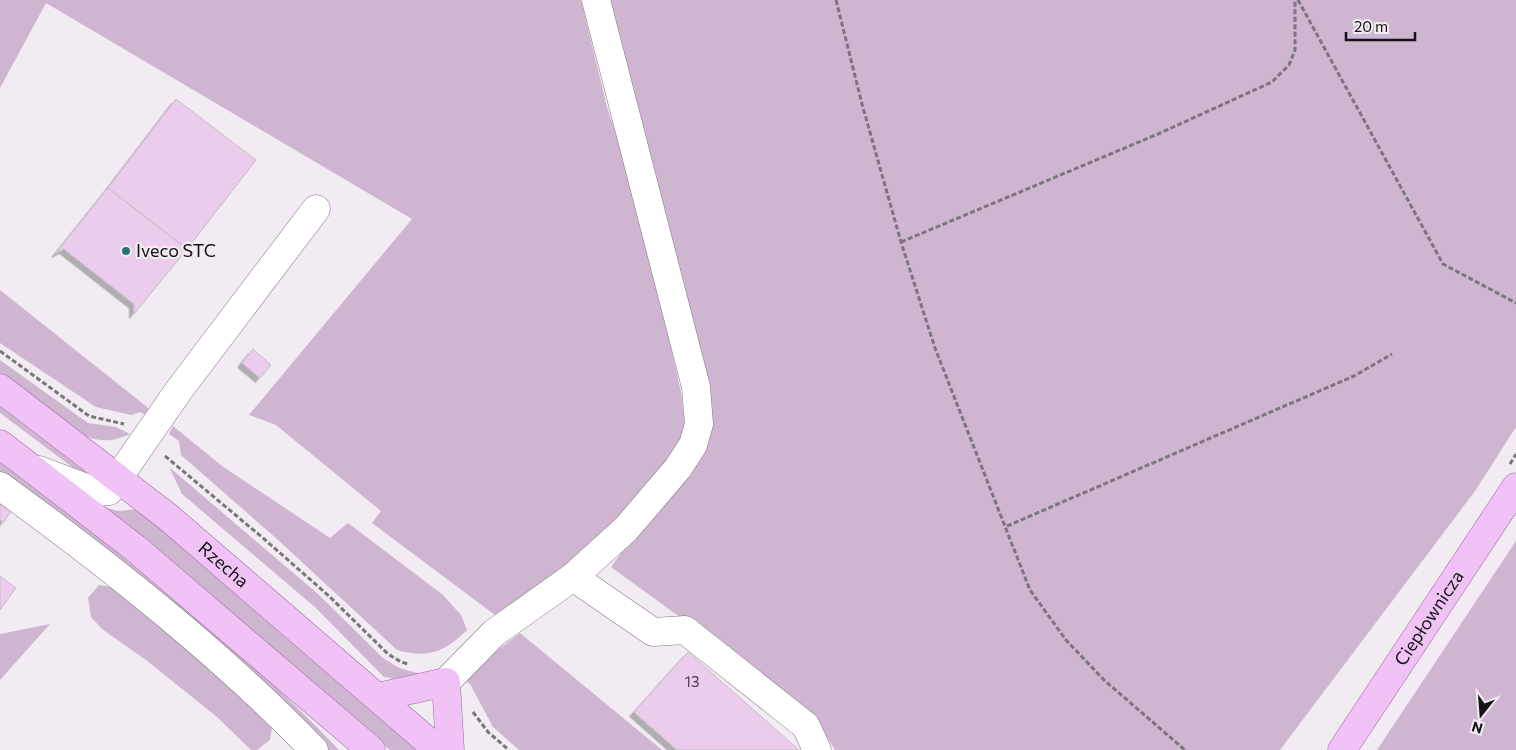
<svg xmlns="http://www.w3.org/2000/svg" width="1516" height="750" font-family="Commissioner,sans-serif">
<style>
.green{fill:#ceb5d0}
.building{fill:#ebcced;stroke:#c4bdc4;filter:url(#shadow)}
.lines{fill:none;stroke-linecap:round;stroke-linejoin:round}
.minor-casing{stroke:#807a80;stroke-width:29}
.major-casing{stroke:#9d6ba2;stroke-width:29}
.path{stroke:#7a767b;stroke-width:3;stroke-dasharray:5 2.5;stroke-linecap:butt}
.minor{stroke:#fff;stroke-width:28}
.major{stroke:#f0c2f5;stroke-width:28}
.poi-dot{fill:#277273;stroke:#f2ebf3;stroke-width:2}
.labels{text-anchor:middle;stroke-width:4.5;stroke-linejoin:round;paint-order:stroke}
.number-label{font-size:15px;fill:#4a414b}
.poi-label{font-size:18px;fill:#151315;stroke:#f2ebf3;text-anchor:start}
.street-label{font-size:18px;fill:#151315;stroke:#f2ebf3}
</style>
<defs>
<filter id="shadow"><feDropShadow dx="-4.5" dy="4.5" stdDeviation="0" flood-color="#0004"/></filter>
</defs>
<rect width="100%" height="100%" fill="#f2ebf3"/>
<g class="green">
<path d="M0 0H581L607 107 638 201 681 392 686 435C635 504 571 570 499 618L372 523 381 511 276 425 249 415 412 219 46 3 0 88Z"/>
<path d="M603 0H1516V427L1475 491 1280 750H835L813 714 611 567 704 439Z"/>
<path d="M0 290 152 411 148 416 140 412 131 415 96 407 0 343Z"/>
<path d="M0 360 88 423 116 427 130 434C113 441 103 443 85 436L0 373Z"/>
<path d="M0 405 93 474 88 479 0 413Z"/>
<path d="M173 426 222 466 330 538 348 523 443 595 461 615 467 630C445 652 428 659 397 650L277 539 181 455 179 441 169 434Z"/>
<path d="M0 461C45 492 86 528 129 562 202 621 274 681 339 750H325L111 558 0 472Z"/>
<path d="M169 467 318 594 383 658 399 668 421 674 396 679 384 677 316 608 182 494Z"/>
<path d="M104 507 118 511 137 509 420 750H390L199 584Z"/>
<path d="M1516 541V750H1377Z"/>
<path d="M99 585 117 588 260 710 272 727 270 740 257 750H251L217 717 146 660 102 629 91 617 88 598Z"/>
<path d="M50 624 0 680V634Z"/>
<path d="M520 633 662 750H519L493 727 470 684 464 680 494 653Z"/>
</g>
<g class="building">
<path d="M176 99 256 160 187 249 108 188Z"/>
<path d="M108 188 187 249 134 314V304L64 249 56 253Z"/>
<path d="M253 349 271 365 260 378 242 363Z"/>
<path d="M0 497 14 506 4 522 0 520Z"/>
<path d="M0 576 16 588 0 610Z"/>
<path d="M688 652 799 750H677L634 712Z"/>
</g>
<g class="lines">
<g class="minor-casing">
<g id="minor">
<path d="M39 470 97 492 109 491 179 390 316 209"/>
<path d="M0 486C110 566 219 652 314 750"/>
<path d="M573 577 653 632 685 630 806 726 817 750"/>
<path d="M446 682 494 633 573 577 626 529 678 468 693 445 699 424 696 387 596 0"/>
</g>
</g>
<g class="major-casing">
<g id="major">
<path id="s1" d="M0 388 168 517 438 750"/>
<path d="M0 444 135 548 371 750"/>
<path d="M378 697 446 682 450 750"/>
<path id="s2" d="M1342 750 1516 487"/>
</g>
</g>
<g class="path">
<path d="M836 0 862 104 901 242 935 348 1030 590 1066 640 1104 680 1185 750"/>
<path d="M1298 0 1443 264 1516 303"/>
<path d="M901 242 1158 134 1272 82 1289 65 1295 50V0"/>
<path d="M0 351 89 416 124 424"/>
<path d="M165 456 263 538 329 596 388 654 401 662 408 664"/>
<path d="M1510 464 1516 454"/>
<path d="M1007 526 1354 376 1392 354"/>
<path d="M473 712 488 732 509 750"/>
</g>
<use href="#minor" class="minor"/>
<use href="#major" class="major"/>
</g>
<circle class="poi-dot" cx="126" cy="251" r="5"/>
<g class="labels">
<g class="number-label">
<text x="692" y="687">13</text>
</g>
<g class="poi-label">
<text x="136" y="257">Iveco STC</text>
</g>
<g class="street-label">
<text dy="6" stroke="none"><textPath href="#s1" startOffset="285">Rzecha</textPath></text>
<text dy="6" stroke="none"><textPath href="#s2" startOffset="158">Ciepłownicza</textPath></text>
</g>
</g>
<g transform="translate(1481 715) rotate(197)" stroke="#f2ebf3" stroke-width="4" paint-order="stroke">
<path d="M0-4L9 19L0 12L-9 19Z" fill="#151315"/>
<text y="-8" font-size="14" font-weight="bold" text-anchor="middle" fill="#151315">N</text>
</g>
<path d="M1346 32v8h69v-8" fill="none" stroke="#151315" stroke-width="2.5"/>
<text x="1354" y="32" font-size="15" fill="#151315" stroke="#f2ebf3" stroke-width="4" paint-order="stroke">20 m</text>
</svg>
